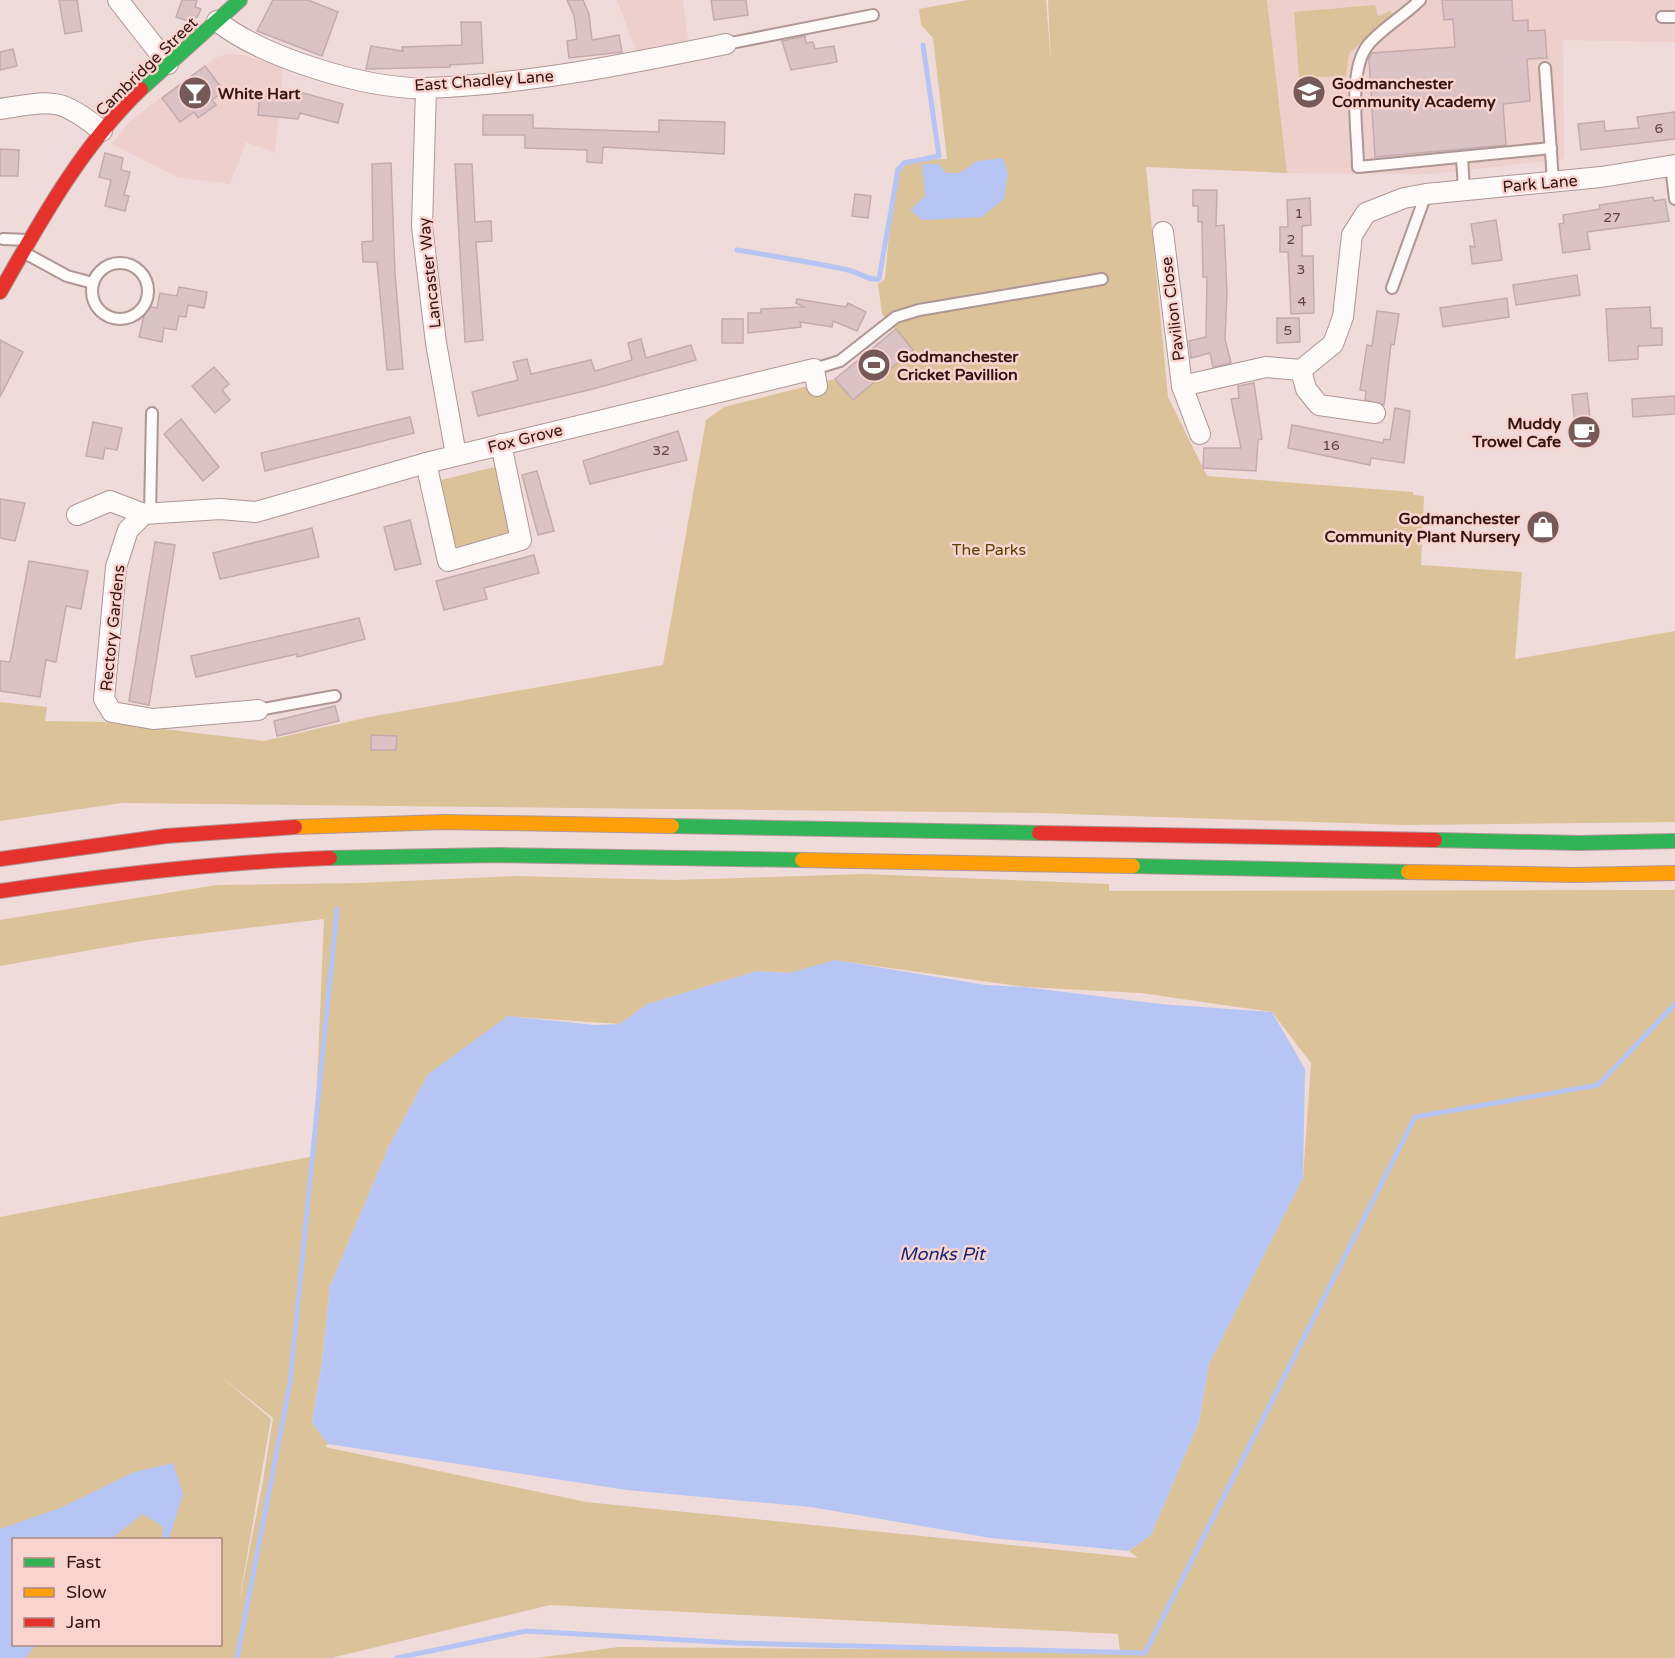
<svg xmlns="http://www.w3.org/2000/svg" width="1675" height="1658" font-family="'Varela Round',sans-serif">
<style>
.built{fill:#edcfcb}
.green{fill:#dcc299;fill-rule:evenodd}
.water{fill:#b6c5f4}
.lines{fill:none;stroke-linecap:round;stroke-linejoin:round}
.stream{stroke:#b6c5f4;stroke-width:5}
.building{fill:#dbc2c4;stroke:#c3abad;stroke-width:1.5}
.lane-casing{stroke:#ae9694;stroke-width:14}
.street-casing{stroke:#ae9694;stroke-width:22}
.fast-casing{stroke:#ae9694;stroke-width:16}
.slow-casing{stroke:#ae9694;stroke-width:16}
.jam-casing{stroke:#ae9694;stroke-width:16}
.lane{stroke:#fdfaf9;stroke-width:10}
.street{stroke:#fdfaf9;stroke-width:20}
.fast{stroke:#30b455;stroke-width:14}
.slow{stroke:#ff9f0a;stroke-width:14}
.jam{stroke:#e5322d;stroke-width:14}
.labels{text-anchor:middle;stroke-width:5;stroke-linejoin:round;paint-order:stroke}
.number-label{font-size:14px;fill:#5f4140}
.street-label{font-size:16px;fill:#351512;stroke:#f9d4cf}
.poi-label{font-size:16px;font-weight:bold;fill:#351512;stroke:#f9d4cf;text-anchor:start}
.park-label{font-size:16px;fill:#574100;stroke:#f9d4cf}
.water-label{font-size:18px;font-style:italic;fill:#132975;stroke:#f9d4cf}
</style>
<rect width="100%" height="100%" fill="#efdbd9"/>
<g class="built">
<path d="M617 0H683L688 40 636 51Z"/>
<path d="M1048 0H1675V42L1563 40 1564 159 1432 174 1287 173 1146 166 1057 144Z"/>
<path d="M228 54 244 55 283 68 275 153 246 142 230 184 177 177 112 144 128 123 148 107 217 57Z"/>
</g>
<g class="green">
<path d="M968 0H1046L1051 62 1048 0H1267L1287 173 1146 167 1168 397 1207 476 1413 492V495L1424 496 1421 565 1522 572 1515 659 1675 631V822L1403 825 1039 813 121 803 0 821V702L47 707 45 721 103 722 264 741 369 717 663 665 706 420 724 407 835 379 895 329 882 314 878 284 885 279 895 169 905 160 947 159 933 38 921 25 919 9Z"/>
<path d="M1375 5 1378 16 1390 11 1394 15 1349 53 1346 76 1314 77 1315 99 1301 102 1294 12Z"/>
<path d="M499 466 516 538 452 555 433 482Z"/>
<path d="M864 874 1109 884V891L1675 890V1658H536L619 1647 1120 1651 1118 1634 550 1605 331 1658H0V1217L314 1156 324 919 147 940 0 966V920L217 885 361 883 517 876 674 880ZM840 961 1025 987 1141 993 1272 1012 1311 1063 1303 1178 1209 1364 1199 1422 1151 1535 1129 1551 1138 1558 586 1502 325 1447 328 1444 312 1423 322 1362 330 1286 389 1146 428 1074 516 1017 620 1024 647 1004 757 971 789 973ZM218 1374 273 1418 263 1481 238 1608 271 1419ZM14 1540H220V1644H14Z"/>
</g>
<g class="water">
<path d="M1003 158 1008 173 1004 199 982 217 922 220 910 210 925 196 922 164H939L946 173H960L977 161Z"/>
<path d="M835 960 985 985 1025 987 1160 1004 1272 1012 1305 1069 1303 1178 1209 1364 1199 1422 1151 1535 1129 1551 991 1538 811 1507 627 1490 328 1444 312 1423 322 1362 330 1286 389 1146 428 1074 508 1016 595 1025 620 1024 647 1004 757 971 789 973Z"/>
<path d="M173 1463 183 1494 169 1539H162L163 1527 143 1514 111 1539 14 1540V1644L36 1645 25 1658H0V1529L60 1508 134 1472Z"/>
</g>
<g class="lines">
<g class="stream">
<path d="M737 250C774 256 811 262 848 270 858 272 869 281 879 279L898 170 904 163 939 156 923 45"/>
<path d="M237 1658 290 1383 337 909"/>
<path d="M397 1658 526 1631 736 1643 1145 1653 1415 1117 1598 1085 1675 1004"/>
</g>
</g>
<g class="building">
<path d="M59 0H77L82 31 65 34Z"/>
<path d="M182 0H197L195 7 201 9 198 16 191 22 176 17Z"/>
<path d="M273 0H308L338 12 322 56 257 31Z"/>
<path d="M567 0H583L589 14 592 40 619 35 622 52 569 58 567 41 577 39 574 16Z"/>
<path d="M711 0H746L748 15 714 20Z"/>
<path d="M1442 0H1512L1513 21 1528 20V31L1545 30 1547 58 1527 59 1530 101 1503 104 1506 145 1375 157 1369 59 1372 53 1455 47 1453 19 1444 20Z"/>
<path d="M461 22H481L483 63 450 65V67L366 69 371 46 403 51 402 47 462 45Z"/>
<path d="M805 36 806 43 813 42 815 49 834 46 837 62 791 70 782 41Z"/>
<path d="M13 49 17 66 0 70V52Z"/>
<path d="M205 66 224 91 212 100 216 105 198 118 194 112 180 122 162 98Z"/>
<path d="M296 91 343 104 338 123 300 113 298 119 258 115 260 95 294 99Z"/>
<path d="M1675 112V139L1581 150 1578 124 1604 121 1605 131 1639 128 1637 117Z"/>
<path d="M483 115H533V128L659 132V120L725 122 724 154 603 147 602 163 587 162V150L525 148V135H483Z"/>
<path d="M0 149 19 150 18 176H0Z"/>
<path d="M105 153 123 158 121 170 130 172 124 195 129 196 125 211 105 206 111 180 99 177Z"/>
<path d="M391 163 395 274 403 369 387 370 377 262H363L362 242 373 241 372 164Z"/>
<path d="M455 164H472L475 222 491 221 492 241 476 242 483 340 465 342Z"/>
<path d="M1193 190H1217L1216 226 1224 225 1227 293 1225 339 1231 363 1213 367 1210 353 1191 358 1189 341 1206 337 1207 277H1203L1202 222H1198V206H1193Z"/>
<path d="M855 194 871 196 868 218 852 216Z"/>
<path d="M1653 197 1654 201 1665 199 1669 221 1587 232 1590 249 1563 253 1559 224 1564 223 1563 215 1600 209 1599 205Z"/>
<path d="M1310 198 1311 225 1302 226V256H1313L1314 313 1291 314 1288 252H1280V227H1288L1287 200Z"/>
<path d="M1496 220 1502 260 1472 264 1470 246 1475 247 1471 224Z"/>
<path d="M1577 275 1580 295 1516 305 1513 285Z"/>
<path d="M179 287 207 292 204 308 188 305 186 317 179 316 176 330 164 328 162 342 139 337 146 306 157 308 160 293 177 296Z"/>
<path d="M1507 298 1509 317 1443 327 1440 308Z"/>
<path d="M797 299 846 307 848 303 866 312 857 331 833 321 832 327 800 322 801 327 748 333V313H761V309L804 307 796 303Z"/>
<path d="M1650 307 1651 328H1662V345L1638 346V359L1609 361 1606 309Z"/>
<path d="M1377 311 1399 314 1394 345 1391 344 1384 405 1365 400 1366 391 1360 390 1367 345 1372 346Z"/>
<path d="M1277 318H1299L1300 342 1277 343Z"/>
<rect x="722" y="319" width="21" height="24"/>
<path d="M896 329 913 350 853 400 835 379Z"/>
<path d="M641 339 646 358 691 345 696 360 593 389 478 416 472 392 518 380 513 362 527 359 531 374 591 360 595 371 632 360 628 343Z"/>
<path d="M0 340 23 352 0 397Z"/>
<path d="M214 367 229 384 222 390 230 400 215 413 192 386Z"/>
<path d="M1254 383 1262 439 1258 440 1256 471 1203 468 1204 448H1241L1231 399 1239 398 1238 386Z"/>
<path d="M1587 393 1593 443 1577 445 1572 395Z"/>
<path d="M1675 396V414L1633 417 1632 399Z"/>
<path d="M1395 408 1410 411 1404 463 1371 458 1370 465 1288 448 1292 425 1383 443 1384 439 1390 440Z"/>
<path d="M410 417 414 433 265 471 261 453Z"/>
<path d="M181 419 219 467 203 481 164 434Z"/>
<path d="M93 422 122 428 117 450 105 448 103 459 86 456Z"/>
<path d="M678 431 687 460 590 484 583 461Z"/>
<path d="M537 471 554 531 538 535 522 475Z"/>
<path d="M0 499 25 503 15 541 0 538Z"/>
<path d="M410 520 421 564 395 570 384 527Z"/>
<path d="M312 528 319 557 220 579 213 553Z"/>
<path d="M155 542 175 545 149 705 129 701Z"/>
<path d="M534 555 539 573 484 588 487 599 444 610 436 581Z"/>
<path d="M29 561 88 571 81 609 66 606 56 662 46 660 40 697 0 691V661L10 662Z"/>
<path d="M359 618 365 639 297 657V654L196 677 191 656Z"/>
<path d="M335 706 339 721 277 736 274 721Z"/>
<path d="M371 735 397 736 396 750H371Z"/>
</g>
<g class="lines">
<g class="lane-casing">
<g id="lane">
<path d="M1420 0C1404 16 1382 28 1368 45 1347 71 1358 134 1358 167L1551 148"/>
<path d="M1662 17H1675"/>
<path d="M726 44 873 15"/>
<path d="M1545 68 1553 181"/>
<path d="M1462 157 1464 190"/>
<path d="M1671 166 1675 199"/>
<path d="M3 239 29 240"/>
<path d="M23 252 67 276 93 283"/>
<circle cx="120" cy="291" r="28"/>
<path d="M1392 288 1426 194"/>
<path d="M814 369 840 361 896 317 919 310 1102 279"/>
<path d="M150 514 152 413"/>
<path d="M258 710 335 696"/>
</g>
</g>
<g class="street-casing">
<g id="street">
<path d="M118 0 168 64"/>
<path d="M217 21C264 58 368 90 428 88 528 84 628 64 726 44"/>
<path d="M426 88 422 226 436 343 456 455"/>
<path d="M0 109C53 101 58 96 102 131"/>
<path d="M1163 232 1182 386 1200 434"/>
<path d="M1301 370 1306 389 1319 405 1375 413"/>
<path d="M1182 386 1266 367 1301 370 1333 344 1343 317 1352 235 1366 213 1404 198 1426 194 1601 177 1675 165"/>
<path d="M426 463 448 561 521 540 501 444"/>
<path d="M77 515 110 501 144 514"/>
<path d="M258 710 153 719 112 712 104 699 116 567 128 530 144 514 220 509 256 512 426 463 814 369 817 386"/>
</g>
</g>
<g class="fast-casing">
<g id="fast">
<path d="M141 89 240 0"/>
<path d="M672 826 1039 833"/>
<path d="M1435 840 1579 843 1675 841"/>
<path d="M330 858 498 855 802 860"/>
<path d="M1133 866 1408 872"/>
</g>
</g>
<g class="slow-casing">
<g id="slow">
<path d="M295 827 444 822 672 826"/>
<path d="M802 860 1133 866"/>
<path d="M1408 872 1575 875 1675 873"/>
</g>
</g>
<g class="jam-casing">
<g id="jam">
<path d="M0 292C41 220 81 147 141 89"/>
<path d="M1039 833 1435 840"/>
<path d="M0 859 166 836 295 827"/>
<path d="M0 891C110 875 219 862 330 858"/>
</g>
</g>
<use href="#lane" class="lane"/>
<use href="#street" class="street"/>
<use href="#fast" class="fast"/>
<use href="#slow" class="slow"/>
<use href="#jam" class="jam"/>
</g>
<defs>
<g id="school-disc" transform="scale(1.725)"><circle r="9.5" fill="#765a58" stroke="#f9d4cf"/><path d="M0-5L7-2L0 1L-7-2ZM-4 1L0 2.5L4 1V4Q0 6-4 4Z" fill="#fff"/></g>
<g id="bar-disc" transform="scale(1.725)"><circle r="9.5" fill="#765a58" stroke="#f9d4cf"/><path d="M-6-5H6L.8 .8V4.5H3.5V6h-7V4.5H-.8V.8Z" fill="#fff"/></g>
<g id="stadium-disc" transform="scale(1.725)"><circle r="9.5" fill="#765a58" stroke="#f9d4cf"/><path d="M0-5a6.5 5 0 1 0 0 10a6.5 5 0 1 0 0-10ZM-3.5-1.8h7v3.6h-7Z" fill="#fff"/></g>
<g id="cafe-disc" transform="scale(1.725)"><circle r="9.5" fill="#765a58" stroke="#f9d4cf"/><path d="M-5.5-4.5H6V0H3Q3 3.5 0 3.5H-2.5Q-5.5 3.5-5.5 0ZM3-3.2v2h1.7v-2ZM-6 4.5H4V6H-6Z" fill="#fff"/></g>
<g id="shop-disc" transform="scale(1.725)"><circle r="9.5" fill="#765a58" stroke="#f9d4cf"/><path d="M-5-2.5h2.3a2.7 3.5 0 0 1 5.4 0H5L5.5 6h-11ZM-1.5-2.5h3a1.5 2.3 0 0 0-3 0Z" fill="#fff"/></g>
</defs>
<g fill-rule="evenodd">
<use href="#school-disc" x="1309" y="92"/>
<use href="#bar-disc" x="195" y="93"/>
<use href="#stadium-disc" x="874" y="365"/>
<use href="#cafe-disc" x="1584" y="432"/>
<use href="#shop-disc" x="1543" y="527"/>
</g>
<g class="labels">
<g class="number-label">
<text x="1659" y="133">6</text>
<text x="1299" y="218">1</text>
<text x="1612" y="222">27</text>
<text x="1291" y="244">2</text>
<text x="1301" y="274">3</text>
<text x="1302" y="306">4</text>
<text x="1288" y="335">5</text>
<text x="1331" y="450">16</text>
<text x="661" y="455">32</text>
</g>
<g class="street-label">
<text transform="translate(146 66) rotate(-44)" y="6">Cambridge Street</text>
<text transform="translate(484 80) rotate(-4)" y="6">East Chadley Lane</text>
<text transform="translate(1540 183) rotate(-5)" y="6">Park Lane</text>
<text transform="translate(429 273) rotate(-96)" y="6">Lancaster Way</text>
<text transform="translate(1172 309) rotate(-97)" y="6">Pavilion Close</text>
<text transform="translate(525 438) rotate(-14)" y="6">Fox Grove</text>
<text transform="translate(112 628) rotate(-84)" y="6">Rectory Gardens</text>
</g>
<g class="poi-label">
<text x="1332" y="89">Godmanchester<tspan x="1332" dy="18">Community Academy</tspan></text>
<text x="218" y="99">White Hart</text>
<text x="897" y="362">Godmanchester<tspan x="897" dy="18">Cricket Pavillion</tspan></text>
<text x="1561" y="429" text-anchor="end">Muddy<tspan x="1561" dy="18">Trowel Cafe</tspan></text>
<text x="1520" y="524" text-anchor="end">Godmanchester<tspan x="1520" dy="18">Community Plant Nursery</tspan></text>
</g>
<g class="park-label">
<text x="989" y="555">The Parks</text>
</g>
<g class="water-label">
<text x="942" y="1260">Monks Pit</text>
</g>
</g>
<rect x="12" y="1538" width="210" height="108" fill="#f9d4cf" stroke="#ab8883" stroke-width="1.5"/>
<rect x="24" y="1558" width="30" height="9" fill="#30b455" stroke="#ab8883" stroke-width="1.5"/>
<text x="66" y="1568" font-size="18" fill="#351512">Fast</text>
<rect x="24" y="1588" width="30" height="9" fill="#ff9f0a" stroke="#ab8883" stroke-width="1.5"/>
<text x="66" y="1598" font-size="18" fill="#351512">Slow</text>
<rect x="24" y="1618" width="30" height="9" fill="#e5322d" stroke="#ab8883" stroke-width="1.5"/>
<text x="66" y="1628" font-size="18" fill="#351512">Jam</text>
</svg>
